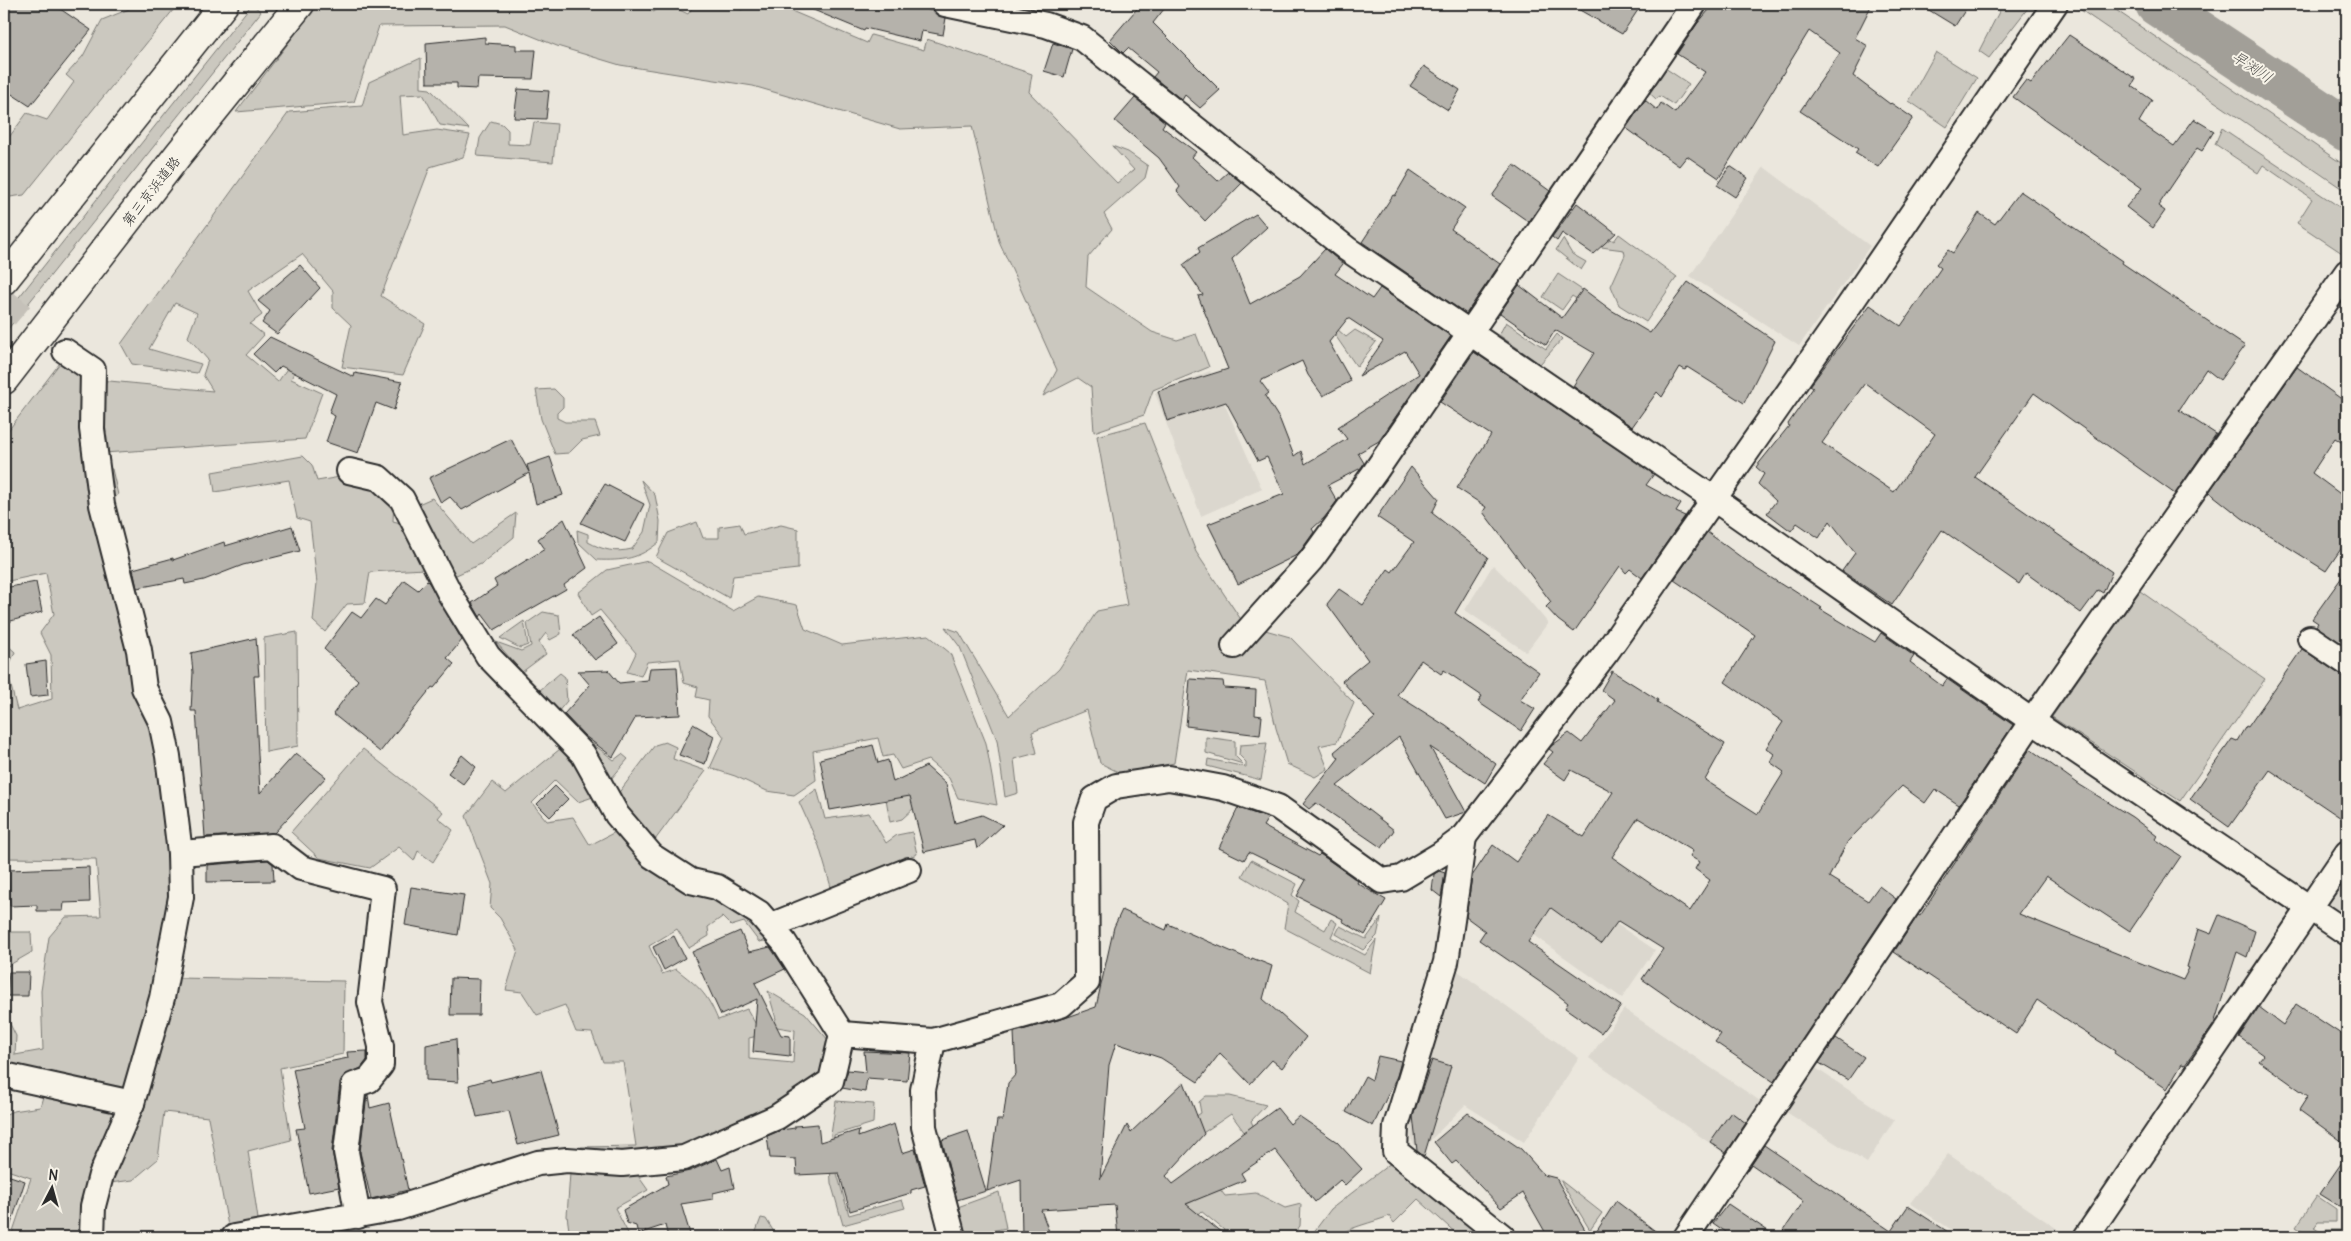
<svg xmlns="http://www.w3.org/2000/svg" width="2351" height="1241" font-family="Delius,'Klee One',sans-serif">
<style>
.built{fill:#dbd7ce}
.green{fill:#cbc8bf;stroke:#7b7a75}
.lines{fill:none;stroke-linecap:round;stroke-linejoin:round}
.river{stroke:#a29f98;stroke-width:44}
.building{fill:#b5b2ab;stroke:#2b2b2b;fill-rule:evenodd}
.minor-tunnel{stroke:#c5c1b9;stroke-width:24;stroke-dasharray:24 12;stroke-linecap:butt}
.minor-casing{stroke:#2b2b2b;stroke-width:28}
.motorway-casing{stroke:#2b2b2b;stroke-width:31}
.minor{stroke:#f7f3e8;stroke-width:24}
.motorway{stroke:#f7f3e8;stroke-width:28}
.labels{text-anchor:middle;stroke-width:4;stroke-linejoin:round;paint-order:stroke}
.street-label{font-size:14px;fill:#2b2b2b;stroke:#f7f3e8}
.water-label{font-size:15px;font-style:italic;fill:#555451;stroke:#f7f3e8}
</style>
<rect width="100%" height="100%" fill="#ebe7dd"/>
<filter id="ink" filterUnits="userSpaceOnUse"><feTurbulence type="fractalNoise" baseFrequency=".02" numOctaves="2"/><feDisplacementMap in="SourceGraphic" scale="10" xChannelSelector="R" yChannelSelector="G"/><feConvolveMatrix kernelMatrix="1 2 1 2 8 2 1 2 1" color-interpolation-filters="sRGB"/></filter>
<g filter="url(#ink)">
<g class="built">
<path d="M1764 167 1870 246 1799 346 1690 276Z"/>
<path d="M1210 371 1262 489 1201 516 1155 393Z"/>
<path d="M1493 565 1527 598 1548 623 1526 652 1465 610Z"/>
<path d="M1532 867 1655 950 1622 998 1502 913Z"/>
<path d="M2347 868V921L2323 904Z"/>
<path d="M1458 971 1579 1058 1524 1142 1465 1105 1419 1152 1411 1139V1120Z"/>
<path d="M1624 1009 1766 1105 1731 1158 1589 1058Z"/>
<path d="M1814 1067 1894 1120 1867 1163 1783 1110Z"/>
<path d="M1948 1154 2069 1237H1963L1910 1203Z"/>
</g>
<g class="green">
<path d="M133 4H178L24 195 10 197 4 206V144L27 113 47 120 74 82 66 75 83 56 102 20 129 9Z"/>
<path d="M252 4 261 12 4 334V316Z"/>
<path d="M318 4H640L654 12 663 4H667L688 14 695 4H728L742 10 747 4H775L867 43 871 35 924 50 927 39 1032 74 1029 92 1117 183 1134 170 1112 146 1128 152 1148 166 1145 178 1104 214 1112 229 1088 257 1086 287 1152 332 1177 340 1196 334 1209 367 1153 390 1144 415 1094 432 1091 387 1078 378 1043 396 1057 370 999 241 972 126 900 129 753 86 620 65 557 46 505 25 379 26 354 102 236 112Z"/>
<path d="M2003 4H2026L2028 8 1989 58 1979 51Z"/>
<path d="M2080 4H2107L2347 167V192L2078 8Z"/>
<path d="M1936 52 1977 78 1947 127 1909 101Z"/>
<path d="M421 58V88L430 89 469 129 440 125 423 94 400 95 403 135 437 130 470 135 463 157 430 167 381 296 425 324 403 375 342 367 351 325 333 308V291L302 254 248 291 262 315 250 324 264 335 246 355 278 382 294 358 299 362 291 379 322 393 305 439 104 453 99 380 213 391 203 375 208 360 188 337 197 313 175 303 149 349 201 364 197 373 132 364 121 344 289 112 362 106 369 82Z"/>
<path d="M1662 66 1689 84 1674 105 1660 96 1656 99 1644 88Z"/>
<path d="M491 121 502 124 508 130V144L530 145 534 122 557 124 553 162 477 156 480 138Z"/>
<path d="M2222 128 2347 212V252L2345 255 2297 223 2312 199 2263 165 2258 173 2215 144Z"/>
<path d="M1619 234 1677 277 1646 322 1619 305 1611 286 1625 255 1624 250 1601 247 1607 237 1614 241Z"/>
<path d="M1563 239 1572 254 1586 262 1581 270 1556 250Z"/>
<path d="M1558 274 1588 294 1583 303 1572 296 1562 310 1543 297Z"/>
<path d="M1297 280 1326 319 1346 337 1355 330 1376 342 1357 367Z"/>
<path d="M1506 322 1546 349 1557 334 1562 339 1540 364 1499 335Z"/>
<path d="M63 359 86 374 93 467 112 469 118 495 98 511 149 657 175 898 127 1094 4 1068V1012L16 1036 15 1055 43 1050 41 991 49 937 66 917 101 916 96 859 4 858V642L15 652 7 670 17 710 52 699 51 655 40 633 54 614 46 573 4 582V436Z"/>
<path d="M554 389 563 398V407L557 413V418L565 422H595L600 436 582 440 569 453 555 454 541 419 536 390Z"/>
<path d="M1145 423 1196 552 1244 624 1290 637 1354 703 1337 742 1319 746 1328 769 1315 777 1287 764 1276 728 1265 681 1188 670 1174 763 1122 774 1100 763 1087 710 1032 732 1037 753 1014 759 1018 793 1005 797 997 740 960 647 945 627 959 632 1009 716 1059 669 1097 611 1127 605 1097 436Z"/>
<path d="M303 456 312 465 317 481 340 477 345 483 376 482 394 500 393 521 408 525 425 569 370 572 365 603 347 604 325 632 313 621 317 583 310 522 297 518 289 480 215 492 212 472Z"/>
<path d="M641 480 655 495 660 521 659 542C639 559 623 561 597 560L578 542 577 530 588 534V542C603 550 615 553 632 549L644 532 650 505Z"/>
<path d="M432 498 471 544 516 513 514 537 481 564 454 576 416 505Z"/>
<path d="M697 522 703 538H719V527L740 524 744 534 781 525 798 529V569L733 576 729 598 656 557 668 533Z"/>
<path d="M648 561 733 611 758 597 797 605 805 629 842 645 928 635 950 653 986 743 997 805 958 798 949 778 928 760 901 769 893 755 883 757 878 738 813 751 816 780 794 795 767 791 735 776 710 768 724 737 708 716 709 700 696 697 698 687 684 683 680 659 647 662 641 676 627 672 636 653 600 610 591 616 578 593 607 570Z"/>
<path d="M2140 591 2265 679 2180 801 2052 717Z"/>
<path d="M543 612 559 615 561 634 550 640 546 633 539 642 546 654 522 672 496 642 521 651 531 646 527 623Z"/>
<path d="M524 621 528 645 520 648 500 638Z"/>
<path d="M297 632 298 746 266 752 264 638Z"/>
<path d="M560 673 565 677 567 701 557 713 539 697 540 690Z"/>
<path d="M602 709 606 714 593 744 614 760 622 754 628 759 611 779 578 732Z"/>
<path d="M1206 737 1235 741V756L1243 764 1206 753Z"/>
<path d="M665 742 676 747 673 759 706 771 655 840 626 817 617 795 655 745Z"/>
<path d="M1267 743 1261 780 1207 766 1208 759 1246 767V762L1239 755 1240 745Z"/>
<path d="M363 749 443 812 438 818 453 830 433 862 418 851 414 861 399 847 370 868 319 858 291 832Z"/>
<path d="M560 749 580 762 599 795 578 802 555 780 532 803 547 821 573 817 590 845 619 830 717 894 775 939 759 942 744 922 731 926 722 917 708 927 709 936 689 948 677 929 649 946 662 974 676 969C699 987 707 993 718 1020L747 1009 762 1035 749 1038V1059L793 1063 795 1030 771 1026 776 1019 768 991 805 1013 829 1041 820 1072 789 1099 687 1149 583 1155 581 1147 636 1146 623 1062H603L592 1033 576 1032 565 1005 537 1015 522 992 506 990 518 950 500 918 490 908 492 884 466 816 492 782 506 793Z"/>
<path d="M906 779 915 807 902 819 890 822 884 787Z"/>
<path d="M817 789 825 819 869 813 886 843 897 835 912 832 917 854 831 887 819 846 799 802Z"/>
<path d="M1251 860 1297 884 1292 895 1299 901 1295 912 1325 930 1331 919 1337 923 1331 937 1365 955 1376 940 1370 973 1284 928 1288 904 1242 876Z"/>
<path d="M1381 918 1377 936 1363 950 1336 934 1340 926 1366 939Z"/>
<path d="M4 932H31L32 952 6 967 4 996Z"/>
<path d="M175 978 344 981 343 1054 280 1068 291 1140 248 1151 258 1219 228 1226 208 1117 164 1112 158 1159 133 1180 110 1183Z"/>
<path d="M44 1093 118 1109C102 1151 81 1192 80 1237H11L31 1178 4 1169V1115L13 1111 40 1107Z"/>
<path d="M1206 1096H1230L1266 1105 1251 1121 1259 1138 1253 1144 1231 1114 1157 1164 1177 1209 1219 1188 1225 1196 1256 1193 1285 1208 1301 1204 1300 1226 1291 1237H1220L1224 1230 1201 1211 1179 1232 1159 1212 1147 1140 1175 1117 1182 1125 1201 1113 1199 1102Z"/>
<path d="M836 1101 874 1104 873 1123 834 1135 837 1165 836 1170 849 1215 902 1200 905 1208 843 1225 831 1183 829 1148Z"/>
<path d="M1396 1159 1491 1237H1460L1418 1199 1394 1223 1389 1216C1375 1222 1346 1228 1336 1237H1310L1331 1209Z"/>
<path d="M570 1173H636L648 1190 615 1208 630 1237H570L567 1216Z"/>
<path d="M1560 1180 1602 1213 1590 1230Z"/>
<path d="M999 1192 1006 1228 960 1237 955 1208Z"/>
<path d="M2317 1196 2336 1209V1222H2318L2314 1228 2322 1233 2326 1230H2347V1237H2310L2296 1227Z"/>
<path d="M761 1218 766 1219 777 1237H754Z"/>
</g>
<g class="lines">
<path class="river" d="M2157 4 2347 130"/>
</g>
<g class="building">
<path d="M4 4H53L91 30 30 106 4 89Z"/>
<path d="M799 4H901L934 11 946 18 943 35 922 31 920 41 865 28 864 31Z"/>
<path d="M1141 4H1168L1153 23 1220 90 1200 108 1185 95 1182 100 1153 77 1157 72 1128 48 1123 53 1110 40Z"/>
<path d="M1569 4H1642L1622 34Z"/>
<path d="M1714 4H1872L1855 38 1868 46 1853 76 1890 104 1891 103 1913 118 1878 167 1855 153 1858 149 1800 111 1840 53 1809 31 1719 178 1687 156 1679 166 1626 128 1645 100 1657 110 1661 103 1675 113 1705 72 1677 54 1697 24Z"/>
<path d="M1919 4H1969L1955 26Z"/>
<path d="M2069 35 2136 79 2132 86 2152 100 2139 122 2174 146 2194 119 2214 131 2202 151 2197 148 2158 206 2165 211 2153 228 2126 207 2142 188 2013 97 2026 80 2031 83Z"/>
<path d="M485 37V43L516 45V50H536L533 79 478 78 477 89 457 88V83H427L426 43Z"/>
<path d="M1053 43 1072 49 1064 77 1044 71Z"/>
<path d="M1424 66 1460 90 1448 110 1410 86Z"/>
<path d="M518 89 549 91 546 119 514 118Z"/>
<path d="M1135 98 1165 122 1162 127 1196 152 1192 157 1218 181 1228 172 1242 183 1205 221 1177 191 1180 187 1159 158 1115 121Z"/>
<path d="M1514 165 1550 191 1529 222 1492 196Z"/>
<path d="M1730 166 1748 178 1735 197 1717 185Z"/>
<path d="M1410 170 1465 208 1451 229 1500 264 1466 314 1362 242 1393 195 1395 196Z"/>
<path d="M2020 191 2123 261 2122 263 2245 346 2220 380 2206 369 2179 410 2216 434 2175 494 2034 393 1975 477 2112 572 2103 593 2098 590 2081 613 2026 573 2019 584 1942 530 1892 605 1842 571 1855 553 1830 521 1819 538 1797 523 1791 531 1767 513 1776 501 1758 484 1764 474 1756 467 1789 426 1788 424 1813 388 1810 386 1870 305 1901 326 1941 268 1936 264 1948 250 1953 253 1979 213 1995 224ZM1865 383 1935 434 1894 492 1822 443Z"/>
<path d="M1577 203 1616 233 1593 254 1562 233 1557 241 1552 237Z"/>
<path d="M1256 214 1267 227 1232 259 1250 304 1300 276 1325 249 1343 264 1335 274 1372 299 1380 288 1451 336 1379 441 1358 453 1364 463 1361 468 1328 485 1337 501 1324 518 1312 529 1314 532 1302 549 1295 556 1238 584 1208 524 1284 494 1267 457 1258 461 1226 402 1167 421 1158 391 1228 369 1198 296 1203 295 1183 265 1200 252 1198 248ZM1348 318 1383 341 1359 376 1405 351 1419 374 1338 427 1347 439 1305 464 1301 451 1294 456 1280 420 1265 396 1269 393 1260 381 1302 361 1308 375 1323 396 1351 381 1329 342Z"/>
<path d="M300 265 320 288 277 334 262 323 270 311 258 301Z"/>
<path d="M1688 282 1775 341 1744 403 1687 367 1685 370 1680 367 1662 397 1657 392 1632 427 1573 386 1594 353 1555 330 1546 345 1500 313 1519 285 1562 318 1583 289 1611 310 1650 333Z"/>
<path d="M270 337 354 377 355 373 402 382 394 410 376 403 358 453 326 442 335 416 329 413 336 394 281 366 274 373 253 354Z"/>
<path d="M1474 352 1654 474 1646 485 1681 504 1676 512 1685 516 1642 578 1630 569 1626 573 1620 566 1574 632 1558 620 1546 607 1551 602 1483 512 1486 507 1457 488 1491 435 1440 402Z"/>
<path d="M2297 367 2347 403V446L2335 438 2312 473 2347 499V540L2326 571 2242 518 2209 492Z"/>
<path d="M511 439 529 472 527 465 550 457 563 495 536 504 529 473 462 510 450 497 441 503 429 478Z"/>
<path d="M1411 467 1439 499 1432 513 1488 557 1455 613 1539 672 1520 700 1535 709 1521 731 1478 702 1482 696 1444 670 1441 674 1421 660 1397 695 1446 726 1496 764 1485 783 1430 747 1466 812 1445 819 1399 737 1337 786 1394 830 1382 848 1316 803 1309 809 1303 804 1339 758 1334 752 1375 718 1342 681 1368 660 1327 604 1339 589 1363 605 1388 569 1392 572 1414 542 1377 517Z"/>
<path d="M605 484 644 504 625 542 581 523Z"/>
<path d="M564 519 587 568 564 585 566 589 494 630 482 614 480 617 472 603 497 586 494 580 545 549 538 539Z"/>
<path d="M292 526 300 551 243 565 204 580 185 584 184 579 137 588 133 569 173 558V560L224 542 225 546Z"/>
<path d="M1707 532 1757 569 1787 588 1788 586 1822 608 1820 609 1875 642 1881 633 1914 656 1910 662 1942 686 1947 679 2013 725 1959 805 1935 789 1925 803 1902 786 1848 841 1829 877 1868 901 1879 886 1896 899 1774 1082 1715 1042 1721 1034 1642 979 1663 949 1618 921 1601 944 1551 908 1528 942 1621 1006 1601 1033 1565 1008 1568 1003 1553 991 1479 940 1485 931 1466 917 1472 876 1493 845 1516 862 1548 815 1584 837 1613 792 1571 770 1565 780 1543 764 1553 752 1549 749 1550 747 1569 733 1582 743 1615 700 1601 690 1612 671 1658 700 1657 702 1725 744 1705 780 1758 814 1784 772 1770 762 1774 754 1766 748 1783 722 1725 682 1755 635 1674 580ZM1638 818 1693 851 1690 856 1699 862 1695 869 1710 880 1690 911 1612 857Z"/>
<path d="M2347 570V647L2316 626 2318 623 2312 619Z"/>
<path d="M404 580 418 590 427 581 429 583 462 640 447 658 454 664 434 688 432 687 380 752 333 714 358 680 324 649 352 612 361 618 376 599 385 605Z"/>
<path d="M36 582 42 612 4 623V588Z"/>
<path d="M599 617 618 644 595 660 573 635Z"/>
<path d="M256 638 259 676H254L260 793 296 753 326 777 274 833 205 837 196 711H191L193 672 191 653Z"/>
<path d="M2302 649 2339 674 2347 677V822L2270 770 2229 827 2190 799 2232 739 2237 741 2246 726 2248 727Z"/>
<path d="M46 661 48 695 30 697 26 664Z"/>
<path d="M677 667 680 715 636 717 613 757 585 736 564 714 590 685 578 671 608 670 619 683 648 680 650 668Z"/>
<path d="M1190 679 1223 681 1224 688 1256 690 1255 715 1262 716 1260 735 1186 726Z"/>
<path d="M693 724 714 736 705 764 679 755Z"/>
<path d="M873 745 878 763 888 760 893 782 926 766 946 784 955 823 982 815 1003 825 977 849 975 840 924 852 910 796 830 810 820 759Z"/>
<path d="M2030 749 2080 785 2132 817 2157 836 2155 839 2181 856 2130 931 2046 876 2019 914 2183 980 2189 968 2187 967 2198 929 2211 934 2219 915 2255 931 2247 957 2237 952 2214 1024 2185 1065 2182 1064 2167 1089 2114 1053 2115 1051 2078 1028 2037 1000 2016 1034 1894 952 1918 915 1920 916Z"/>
<path d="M462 755 476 767 463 784 448 773Z"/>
<path d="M555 786 568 799 550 817 537 804Z"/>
<path d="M1238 808 1268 818 1263 826 1318 856 1320 854 1358 881 1357 883 1386 900 1365 935 1342 921 1343 919 1297 896 1306 880 1249 852 1244 860 1219 848Z"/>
<path d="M268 860 273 864 274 881 207 882V865Z"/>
<path d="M89 867 90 902 64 903 63 911H37V905L10 906 8 870Z"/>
<path d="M1439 871 1445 873 1441 897 1432 890 1434 874Z"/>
<path d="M411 887 464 895 458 935 405 925Z"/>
<path d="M1122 910 1166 930 1168 924 1251 960 1252 958 1272 966 1263 999 1306 1037 1282 1068 1272 1060 1250 1084 1220 1053 1198 1082 1161 1058 1116 1043 1109 1065 1100 1179 1127 1125 1131 1132 1184 1082 1204 1134 1166 1176 1173 1184 1277 1108 1290 1124 1299 1116 1337 1142 1362 1169 1345 1185 1340 1180 1315 1202 1275 1150 1241 1173 1245 1180 1186 1204 1227 1237H1118L1115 1205 1041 1210 1051 1237H1022L1021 1180 987 1191 997 1120H1003L1008 1083 1016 1074 1014 1032 1065 1018 1096 1007 1114 927Z"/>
<path d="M740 931 749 952 770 947 785 969 755 983 781 1035 790 1036V1056L753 1052 757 999 721 1015 692 952Z"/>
<path d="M674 936 685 958 664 970 653 947Z"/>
<path d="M9 972H29L28 996H7Z"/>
<path d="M451 978 480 979 479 1015H450Z"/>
<path d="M2296 1004 2347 1038V1145L2299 1110 2308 1096 2259 1061 2264 1055 2239 1037 2259 1007 2283 1025Z"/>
<path d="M1836 1038 1864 1057 1848 1080 1819 1063Z"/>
<path d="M456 1039 458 1082 426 1080V1045Z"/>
<path d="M367 1051V1060L361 1068 344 1076 340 1083 332 1151 339 1187 309 1193 296 1129 305 1128 293 1069 348 1058 347 1052Z"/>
<path d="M864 1051 910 1053 907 1081 867 1078 865 1092 842 1088 848 1070 866 1072Z"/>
<path d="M1378 1056 1401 1061 1397 1076 1373 1126 1346 1112 1365 1076 1372 1080Z"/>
<path d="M1432 1060 1451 1066 1424 1156 1417 1151 1413 1116Z"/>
<path d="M541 1070 559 1135 518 1145 509 1111 477 1117 469 1085 490 1079 491 1082Z"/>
<path d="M367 1095H368L370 1108 389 1103 408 1190 371 1199 360 1152Z"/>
<path d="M1731 1112 1746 1123 1726 1153 1710 1142Z"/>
<path d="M1468 1113 1521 1149 1544 1175 1556 1178 1589 1237H1548L1523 1193 1501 1208 1456 1161 1452 1164 1434 1142Z"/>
<path d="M818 1124 820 1142 859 1130 858 1137 894 1124 902 1153 915 1149 925 1186 911 1190V1193L850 1211 839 1173 797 1175 796 1159 770 1158 767 1136 781 1130 795 1128V1126Z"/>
<path d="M968 1131 986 1191 957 1200 942 1140Z"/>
<path d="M1764 1145 1891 1231 1908 1206 1956 1237H1779L1804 1201 1751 1164Z"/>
<path d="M2347 1155V1211L2320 1194Z"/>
<path d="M717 1159 722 1170 730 1167 734 1188 713 1193V1199L681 1204 691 1237H668L665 1225 638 1234 636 1226 627 1223 623 1210 668 1184 666 1176 690 1171Z"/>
<path d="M4 1174 25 1181 8 1233 4 1232Z"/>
<path d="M1616 1201 1663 1237H1593Z"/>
<path d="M1728 1204 1777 1237H1733L1713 1223Z"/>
</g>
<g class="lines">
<path class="minor-tunnel" d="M4 300 65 351"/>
<g class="minor-casing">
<g id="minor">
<path d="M945 4 1046 25 1082 38 1347 249 1714 499 2032 721 2347 933"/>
<path d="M65 351 93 370 92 429 102 505 139 650 144 688 161 722 168 756 180 853 181 897 162 998 132 1103 101 1175 93 1206 92 1237"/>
<path d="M349 471 379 478 402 499 450 594 488 656 583 754 617 815 652 856 691 881 717 887 759 913 784 942 842 1034"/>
<path d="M2310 638 2347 663"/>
<path d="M1234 646 1311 560 1375 472 1694 4"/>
<path d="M1464 837 1446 962 1396 1126 1395 1151 1503 1237"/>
<path d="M180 853 272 846 301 868 383 889 370 1002 381 1046V1065L369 1080 354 1085 346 1152 358 1216"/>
<path d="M770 926 909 870"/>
<path d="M4 1075 132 1103"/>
<path d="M234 1237 398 1208 538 1163 567 1160 622 1164 684 1158 777 1117 831 1081 842 1034 933 1041"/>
<path d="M953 1237 924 1127 923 1090 933 1041 1061 1005 1087 982 1086 822 1094 799 1116 786 1169 778 1223 788 1278 807 1382 881 1401 878 1441 854 1464 837 1606 653 1842 316 2055 4"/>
<path d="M1686 1237 2032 721 2347 272"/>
<path d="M2086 1237 2347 853"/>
</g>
</g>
<g class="motorway-casing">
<g id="motorway">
<path d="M4 280 224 4"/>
<path d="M4 380 178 155 300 4"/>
</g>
</g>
<use href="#minor" class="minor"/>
<use href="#motorway" class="motorway"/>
</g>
</g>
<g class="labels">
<g class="street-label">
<text transform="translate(151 191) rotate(-52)" y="5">第三京浜道路</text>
</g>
<g class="water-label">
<text transform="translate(2252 67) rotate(33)" y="5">早渕川</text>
</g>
</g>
<rect width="2351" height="1241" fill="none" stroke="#f7f3e8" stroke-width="20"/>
<rect x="10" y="10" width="2331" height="1221" fill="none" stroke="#2b2b2b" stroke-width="2" filter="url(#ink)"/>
<g transform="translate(52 1188) rotate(6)" stroke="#f7f3e8" stroke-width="4" paint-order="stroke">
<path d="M0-4L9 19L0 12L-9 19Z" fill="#2b2b2b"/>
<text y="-8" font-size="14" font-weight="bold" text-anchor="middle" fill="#2b2b2b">N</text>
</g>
</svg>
